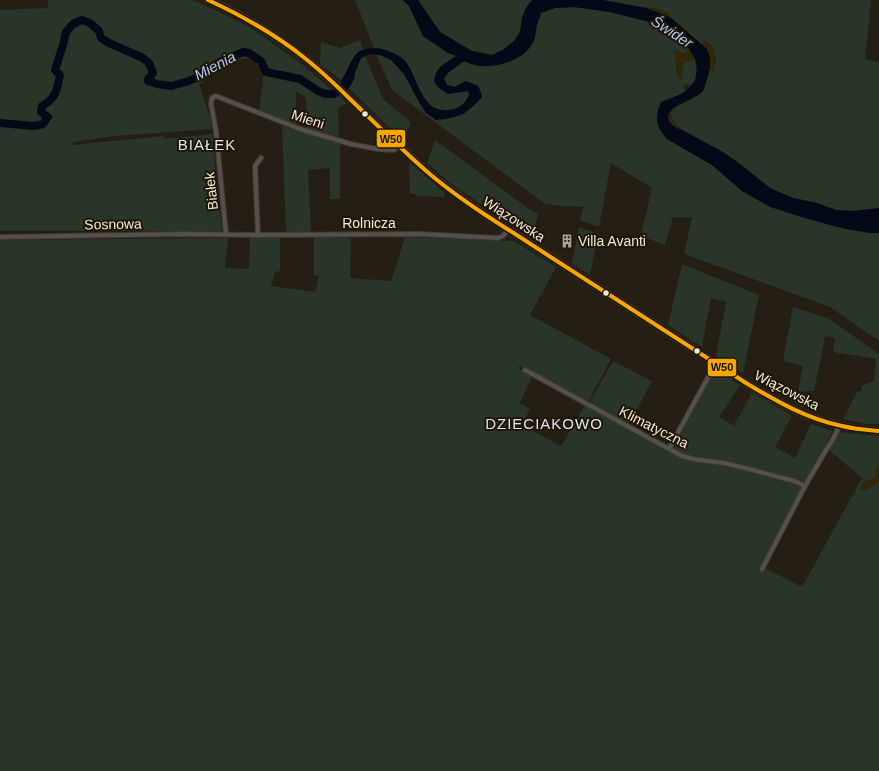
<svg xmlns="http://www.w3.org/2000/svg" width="879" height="771" font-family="Arial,sans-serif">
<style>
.green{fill:#293528}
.sand{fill:#2e2709}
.water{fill:#040918}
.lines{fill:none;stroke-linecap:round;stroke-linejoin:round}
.river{stroke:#040918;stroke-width:8}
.minor-casing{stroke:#3e3932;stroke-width:6}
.major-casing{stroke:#3e3932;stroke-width:8}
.minor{stroke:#555049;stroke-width:4}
.major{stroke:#675a54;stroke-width:5.5}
.bus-1-casing{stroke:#201605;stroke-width:7}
.bus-1{stroke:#f7a600;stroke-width:4}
.bus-dot{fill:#f1e9de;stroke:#201605;stroke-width:1.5}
.labels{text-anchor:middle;stroke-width:4;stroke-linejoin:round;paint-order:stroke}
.street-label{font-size:14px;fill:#f1e9de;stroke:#201605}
.poi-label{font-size:14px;fill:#f1e9de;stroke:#201605;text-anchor:start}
.water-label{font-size:15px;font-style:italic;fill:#aac8f4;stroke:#201605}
.neighbourhood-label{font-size:15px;letter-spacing:1px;fill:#dee4f2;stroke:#201605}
.line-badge{stroke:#201605;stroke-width:1.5}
.pale-badge-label{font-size:11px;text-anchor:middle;font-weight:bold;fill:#111}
</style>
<rect width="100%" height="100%" fill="#241e13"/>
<g class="green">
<path d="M48 0H192L226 15 247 26 264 37 303 65 347 103 338 108 339 137 307 128 306 98 296 91V125L259 110 264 72C260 68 256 61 251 59 239 54 213 72 202 79L203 83 199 84 211 120 212 129 115 136 73 142 72 145 163 136 164 139 212 134 222 231H0V10L48 8Z"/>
<path d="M355 0H403L409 6 423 36 448 53 457 56 435 74 448 94 468 91 469 95 467 101 461 106 453 110 441 111 432 107 427 101 419 89 412 73 378 48H374Z"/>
<path d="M418 0H532L526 8 522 18 520 32 514 41 503 50 492 55 472 51 440 32Z"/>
<path d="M604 0H871L865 59 879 62V208L854 211 836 210 817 203 793 198 770 188 740 164 723 152 682 130 672 119 670 112 678 105 687 102 703 91 710 69 712 71 705 41 701 45 670 17Z"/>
<path d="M574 7 610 12 646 21 689 48 686 54 674 50 676 62 677 71 681 79 684 61 690 62 695 59C697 69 698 78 691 86L685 84 683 87 686 91 679 95 661 102 667 139 712 165 742 191 808 219 846 229 870 233H879V341L830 307 684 254 692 217H673L665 245 641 236 652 188 611 163 599 227 580 220 583 207 561 206 545 204 392 90 376 54C399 56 408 82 418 99 420 104 423 109 426 113L465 114 478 86 466 81 455 87 447 85 444 78 449 72 464 61 478 66 534 40 537 24 541 13 555 8Z"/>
<path d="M360 40 364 50C363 50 359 52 358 53 352 58 346 74 341 81L337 77 320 64 321 42 340 48Z"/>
<path d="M365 56 383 99 411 122 403 141 349 88C353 78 356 67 361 57Z"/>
<path d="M282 126 340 142V199H330V168L308 170 311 232H286Z"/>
<path d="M435 140 532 211 538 213 533 239 485 207 449 182 427 163Z"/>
<path d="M409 162 445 193 444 197 416 196 415 194H410Z"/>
<path d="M579 227 598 234 590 275 572 264Z"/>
<path d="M280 237V271L275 272 271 286 315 292 319 276 314 275V237L351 238 350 278 391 281 405 237 514 241 556 267 530 315 611 359 588 402 520 366 518 368 532 376 520 403 530 409 522 425 561 446 585 405 671 453 715 369 740 385 719 417 734 426 752 392 792 416 775 447 795 458 811 424 833 431 762 566 802 587 862 478 829 450 839 432 879 436V771H0V240L228 238 225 268 249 269 250 238Z"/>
<path d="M682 264 759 295 743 373 716 356 726 302 711 298 702 347 668 325Z"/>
<path d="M793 307 828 318 879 354V424H866L843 419 857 392 862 391 861 386 874 381 876 359 833 352 835 338 825 336 814 391 798 392 803 366 783 361Z"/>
<path d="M613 361 652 381 629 424 589 403Z"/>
</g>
<g class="sand">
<path d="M648 7 659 9 669 13 670 17 646 8Z"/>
<path d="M705 40 713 47 716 58 715 71H712L710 69V62L701 45Z"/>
<path d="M689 48 695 59 690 62 684 61 681 79 678 78 676 62 674 50 686 54Z"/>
<path d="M670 112 672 119 682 130C673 127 664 122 670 112Z"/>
<path d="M876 467H879V482C872 487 868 491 859 490 865 480 865 480 876 478Z"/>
</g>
<path class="water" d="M403 0H418L440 32 472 51 492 55 503 50 514 41 520 32 522 18 526 8 532 0H603L646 8 670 17 707 49C712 61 710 70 706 82 705 85 704 89 703 91 696 100 661 107 669 121 672 126 676 128 682 130L723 152 740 164 770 188 793 198 817 203 836 210 854 211 879 208V233H870L846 229 808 219 770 207 742 191 712 165 667 139C656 127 654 118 661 102L679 95 686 91 695 81 697 69 695 59 689 48 646 21 610 12 574 7 555 8 541 13C540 17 538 21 537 25 536 29 536 35 534 40 526 60 498 68 479 66 474 65 468 63 464 61L449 72 444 78 447 85 455 87 466 81 478 86 481 92 482 97C467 114 459 118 436 120L426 113 419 102 404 74 391 60 380 55 370 54 361 58 349 88 341 81C346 74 352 57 358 52 364 48 375 47 382 49 390 51 400 55 406 62 419 79 420 113 449 110 459 109 465 104 469 95L468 91 448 94 439 88 434 82C436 65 444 65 456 56L448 53 423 36 409 6Z"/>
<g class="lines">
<path class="river" d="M0 123 34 126 43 124 48 117 41 112 42 106C56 98 57 90 60 75L55 70 63 45 66 32 73 24 82 20 90 23 99 31 101 38 109 43 143 58 149 63 153 73 148 79V81L157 84 171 86 186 82 201 76 218 63 243 52 249 53 261 61 266 72 300 79 318 91 326 94H334L347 84 351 76"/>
<g class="minor-casing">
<g id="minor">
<path d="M226 234 216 131 211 104 212 98 216 96 300 129 351 144 377 149 393 150 400 147"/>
<path d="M258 235 255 166 261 158"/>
<path d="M0 237 185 234 258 235 419 234 498 238 503 236 508 230"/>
<path d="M525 370 682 456 693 459 724 463 749 469 794 481 805 486"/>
<path d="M669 449 716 363"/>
<path d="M762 569 805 486 826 450 832 441 837 431 838 426"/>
</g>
</g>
<g class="major-casing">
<path id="major" d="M208 0C243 15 276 36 306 59 322 72 337 86 351 100 375 123 399 146 424 169 443 185 464 200 484 214L746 383C791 411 826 428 879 431"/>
</g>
<use href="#minor" class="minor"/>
<use href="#major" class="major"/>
<g class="bus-1-casing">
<path id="bus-1" d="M208 0C243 16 276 35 306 59 322 72 337 86 351 100 375 123 399 147 424 169 442 185 463 200 484 214L746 383C776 401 807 419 842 426 854 429 867 430 879 431"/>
</g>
<use href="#bus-1" class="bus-1"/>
</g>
<defs>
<g id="building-bare" transform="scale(1.08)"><path d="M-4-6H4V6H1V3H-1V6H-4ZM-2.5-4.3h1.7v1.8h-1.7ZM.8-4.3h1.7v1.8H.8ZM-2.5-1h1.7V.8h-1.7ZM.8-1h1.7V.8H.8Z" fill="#a9a297" stroke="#201605" stroke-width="2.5" paint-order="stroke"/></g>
</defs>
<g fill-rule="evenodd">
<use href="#building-bare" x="567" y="241"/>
</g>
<g class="bus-dot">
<circle cx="365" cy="114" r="3.5"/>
<circle cx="606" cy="293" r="3.5"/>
<circle cx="697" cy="351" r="3.5"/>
</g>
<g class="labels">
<g class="street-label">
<text transform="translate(308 119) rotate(18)" y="5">Mieni</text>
<text transform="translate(211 191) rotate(-96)" y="5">Białek</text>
<text transform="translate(514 219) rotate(33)" y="5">Wiązowska</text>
<text x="369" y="228">Rolnicza</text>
<text transform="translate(113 224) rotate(-1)" y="5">Sosnowa</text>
<text transform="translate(787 390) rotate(27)" y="5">Wiązowska</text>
<text transform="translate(654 427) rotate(27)" y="5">Klimatyczna</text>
</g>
<g class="poi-label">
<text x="578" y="246">Villa Avanti</text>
</g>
<g class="water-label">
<text transform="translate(672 32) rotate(33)" y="5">Świder</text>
<text transform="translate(215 66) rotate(-28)" y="5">Mienia</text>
</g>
<g class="neighbourhood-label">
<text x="207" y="150">BIAŁEK</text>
<text x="544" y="429">DZIECIAKOWO</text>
</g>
</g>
<g class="line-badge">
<rect x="376" y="129" width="30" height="19" rx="4" fill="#f7a600"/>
<rect x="707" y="358" width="30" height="19" rx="4" fill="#f7a600"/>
</g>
<g class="pale-badge-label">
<text x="391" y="143">W50</text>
<text x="722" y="371">W50</text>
</g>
</svg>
